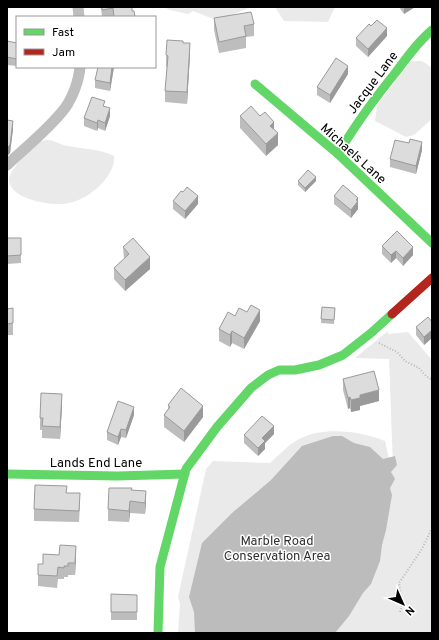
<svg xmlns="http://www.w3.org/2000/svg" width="439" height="640" font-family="Overpass,sans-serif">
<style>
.green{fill:#eaeaea}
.water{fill:#bcbcbc}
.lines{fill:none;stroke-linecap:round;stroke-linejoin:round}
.path{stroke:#b8b8b8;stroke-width:2;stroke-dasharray:1 2;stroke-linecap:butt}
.street{stroke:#bebebe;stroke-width:11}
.fast{stroke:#63d668;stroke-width:9}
.jam{stroke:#b3261e;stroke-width:9}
.wall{fill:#bdbdbd}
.shaded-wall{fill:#9a9a9a}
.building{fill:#dcdcdc;stroke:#9a9a9a}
.labels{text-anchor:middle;stroke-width:3;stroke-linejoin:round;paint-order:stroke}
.street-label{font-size:13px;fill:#000;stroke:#fff}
.park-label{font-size:13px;fill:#2f2f2f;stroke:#fff}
</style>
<rect width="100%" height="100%" fill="#fff"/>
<g class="green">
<path d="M164 7H251C241 11 221 21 211 18 205 16 199 13 193 11L188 14 170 10Z"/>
<path d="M275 7H335L328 22 284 21Z"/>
<path d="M410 61H422L432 68V119L414 135 406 137 375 121 377 106Z"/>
<path d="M47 140C55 140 60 145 68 146 83 149 101 149 114 156 115 165 110 174 104 181 94 193 78 203 62 204 47 205 12 199 9 181 8 175 14 169 17 164 22 159 26 150 32 145 36 142 42 141 47 140Z"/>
<path d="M388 331V334L408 332 432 360V633H178L180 604 178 597 206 469 213 461 270 463C278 456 290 443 299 439 324 426 360 431 385 441L389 459 393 467 389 359 355 358Z"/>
</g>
<path class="water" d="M333 436H342L354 443 370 447 383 459 395 456 397 465 391 472 395 479 390 488 392 495 386 530 382 545 380 561 371 584 363 593 349 616 335 633H195L194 612 189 597 202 543 232 513 271 480 302 446Z"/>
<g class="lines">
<g class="path">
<path d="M379 343 397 352 405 361 419 368 426 376 432 380"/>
<path d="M400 612 402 604 399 583 422 549 432 528"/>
</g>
<g class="street">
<path d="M78 7 79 17"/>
<path d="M7 165C25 148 51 127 65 108 73 97 79 80 80 67"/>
</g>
<g class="fast">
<path d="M255 84 338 154 432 243"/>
<path d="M338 154C355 125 375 98 396 72 407 57 418 42 432 30"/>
<path d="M7 474 117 476 185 474"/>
<path d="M158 633 160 567 186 469 217 427 251 388 268 375 279 370H295L319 365 343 355 371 333 392 314"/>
</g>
<path class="jam" d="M392 314 432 278"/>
</g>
<g class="wall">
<path d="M101 7H132V11L135 17H102Z"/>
<path d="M399 7H415L404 14Z"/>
<path d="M214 18 254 24V36L246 37V48L219 53 214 30Z"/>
<path d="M387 36 368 57 356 46V38Z"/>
<path d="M7 41 17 43V66L7 65Z"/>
<path d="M183 43 190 54 187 104 165 102V91L167 67H166V55Z"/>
<path d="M114 67 110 91 95 88V80Z"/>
<path d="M348 74 330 103 317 95V87Z"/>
<path d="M105 106 110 116 105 131 98 128 97 131 84 126V118Z"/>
<path d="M240 116H260L274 130 278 145 266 156 240 128Z"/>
<path d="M7 120 13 129 10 153 8 155H7Z"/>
<path d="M409 143 422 150 416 174 390 167V159Z"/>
<path d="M298 181H316L305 192 298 185Z"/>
<path d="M334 196 358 198V209L351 218 334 204Z"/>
<path d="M173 201 198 204 185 219 173 209Z"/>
<path d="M7 238H21V263L7 264Z"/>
<path d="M382 246 413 255 403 266 396 258 391 263 382 254Z"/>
<path d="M123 247 150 269 125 291 114 279V268L124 259Z"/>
<path d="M322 307 335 308 334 324 321 323Z"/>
<path d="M7 309 13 323V335H7Z"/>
<path d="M235 316 260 321 244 349 232 343 230 347 219 341V329Z"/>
<path d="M432 322V338L424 345 416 335V327Z"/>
<path d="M343 379 379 401 360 406V410L351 412 350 408 348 409 343 390Z"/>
<path d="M168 405 203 417 184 442 164 427V415L168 409Z"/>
<path d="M62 406 60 439 42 438V430H40V418Z"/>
<path d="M134 415 126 438 121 437 118 445 107 440V432Z"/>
<path d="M274 434 265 443V449L258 456 244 443V435Z"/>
<path d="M132 490 146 503 145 514 130 513 129 522 108 521V509Z"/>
<path d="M67 493 80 505 79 522 34 521V509Z"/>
<path d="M76 557 75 575H68V577H64V579H58L57 588 38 586V575L43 564Z"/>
<path d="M111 594 137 595V620H111Z"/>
</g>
<g class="shaded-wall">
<path d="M404 7H415L404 14Z"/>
<path d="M387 28V36L368 57V49Z"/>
<path d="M190 43V54L187 104V92Z"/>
<path d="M348 66V74L330 103V95Z"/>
<path d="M112 67H114L110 91V83Z"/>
<path d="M110 108V116L105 131V123Z"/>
<path d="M98 120V128L97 131V123Z"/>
<path d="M13 121V129L10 153 8 155V147Z"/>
<path d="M274 122V134L270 126Z"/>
<path d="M278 133V145L266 156V144Z"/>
<path d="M422 142V150L416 174V166Z"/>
<path d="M316 177V181L305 192V188Z"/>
<path d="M198 196V204L185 219V211Z"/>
<path d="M358 198V209L351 218V210Z"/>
<path d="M413 247V255L403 266V258Z"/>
<path d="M396 251V258L391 263V255Z"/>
<path d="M150 257V269L125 291V280Z"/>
<path d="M260 310V321L244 349V338Z"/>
<path d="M432 330V338L424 345V337Z"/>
<path d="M232 331V343L230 347V335Z"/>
<path d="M379 390V401L360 406V410L351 412V400L360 395Z"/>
<path d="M62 394V406L60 439V427Z"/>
<path d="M350 397V408L348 409V398Z"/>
<path d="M203 406V417L184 442V431Z"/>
<path d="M134 407V415L126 438V430Z"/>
<path d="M274 426V434L265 443V449L258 456V448L262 438Z"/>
<path d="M121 429V437L118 445V437Z"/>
<path d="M146 491V503L145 514V503Z"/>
<path d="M130 501V513L129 522V511Z"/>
<path d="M76 546V557L75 575V563Z"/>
</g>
<g class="building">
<path d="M102 7H132V11H134L135 17H114L113 8 102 10Z"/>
<path d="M251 12 254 24 244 26 246 36 219 42 214 18Z"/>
<path d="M377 20 387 28 368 49 356 38 369 24 371 26Z"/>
<path d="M167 40 183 41V43H190L187 92 165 91 168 56 166 55Z"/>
<path d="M7 41 17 43V59L7 57Z"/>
<path d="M336 58 348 66 330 95 317 87Z"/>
<path d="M98 67H112L110 83 95 80Z"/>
<path d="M92 97 105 101 103 106 110 108 105 123 98 120 97 123 84 118Z"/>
<path d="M251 106 260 116 265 112 274 122 270 126 278 133 266 144 240 116Z"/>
<path d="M7 120 13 121 10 145 8 147H7Z"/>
<path d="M410 139 422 142 416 166 390 159 395 140 409 143Z"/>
<path d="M308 170 316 177 305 188 298 181Z"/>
<path d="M343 185 358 198 356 200 358 201 351 210 334 196Z"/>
<path d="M187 187 198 196 185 211 173 201 181 191 183 192Z"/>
<path d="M397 231 413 247 403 258 396 251 391 255 382 246Z"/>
<path d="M7 238H21V255L7 256Z"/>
<path d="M133 238 150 257 125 280 114 268 129 254 123 247Z"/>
<path d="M251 305 260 310 244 338 232 331 230 335 219 329 228 312 235 316 239 308 247 312Z"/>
<path d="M322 307 335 308 334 320 321 319Z"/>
<path d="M13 308V323L7 324V309Z"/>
<path d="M428 317 432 322V330L424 337 416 327Z"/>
<path d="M374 371 379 390 360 395V398L351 400 350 397 348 398 343 379Z"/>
<path d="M181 388 203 406 184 431 164 415 170 407 168 405Z"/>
<path d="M41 393 62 394 60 427 42 426 43 418H40Z"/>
<path d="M118 401 134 407 126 430 121 429 118 437 107 432Z"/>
<path d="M262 416 274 426 262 438 265 441 258 448 244 435Z"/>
<path d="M35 485 67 486 66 493H80L79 511 34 509Z"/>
<path d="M109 488H132L131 490 146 491 145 503 130 501 129 511 108 509Z"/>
<path d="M60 545 76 546 75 563H68V566H64V568L58 567 57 576 38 575V564H43V554L59 555Z"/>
<path d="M111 594 137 595V612H111Z"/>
</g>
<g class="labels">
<g class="street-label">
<text transform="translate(372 82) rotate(-53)" y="5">Jacque Lane</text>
<text transform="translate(354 153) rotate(42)" y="5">Michaels Lane</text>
<text x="96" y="467">Lands End Lane</text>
</g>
<g class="park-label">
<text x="277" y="545">Marble Road<tspan x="277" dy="15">Conservation Area</tspan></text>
</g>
</g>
<rect width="439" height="640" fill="none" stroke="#000000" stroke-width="16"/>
<rect x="16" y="16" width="140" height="52" fill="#ffffff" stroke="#999999"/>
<rect x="24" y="29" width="20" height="6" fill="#63d668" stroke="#999999"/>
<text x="52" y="36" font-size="12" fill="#000000">Fast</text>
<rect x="24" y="49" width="20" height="6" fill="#b3261e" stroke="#999999"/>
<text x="52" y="56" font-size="12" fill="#000000">Jam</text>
<g transform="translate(403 604) rotate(135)" stroke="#ffffff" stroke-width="3" paint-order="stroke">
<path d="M0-3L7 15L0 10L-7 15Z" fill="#000000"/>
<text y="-6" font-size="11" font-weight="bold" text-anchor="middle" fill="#000000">N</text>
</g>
</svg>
